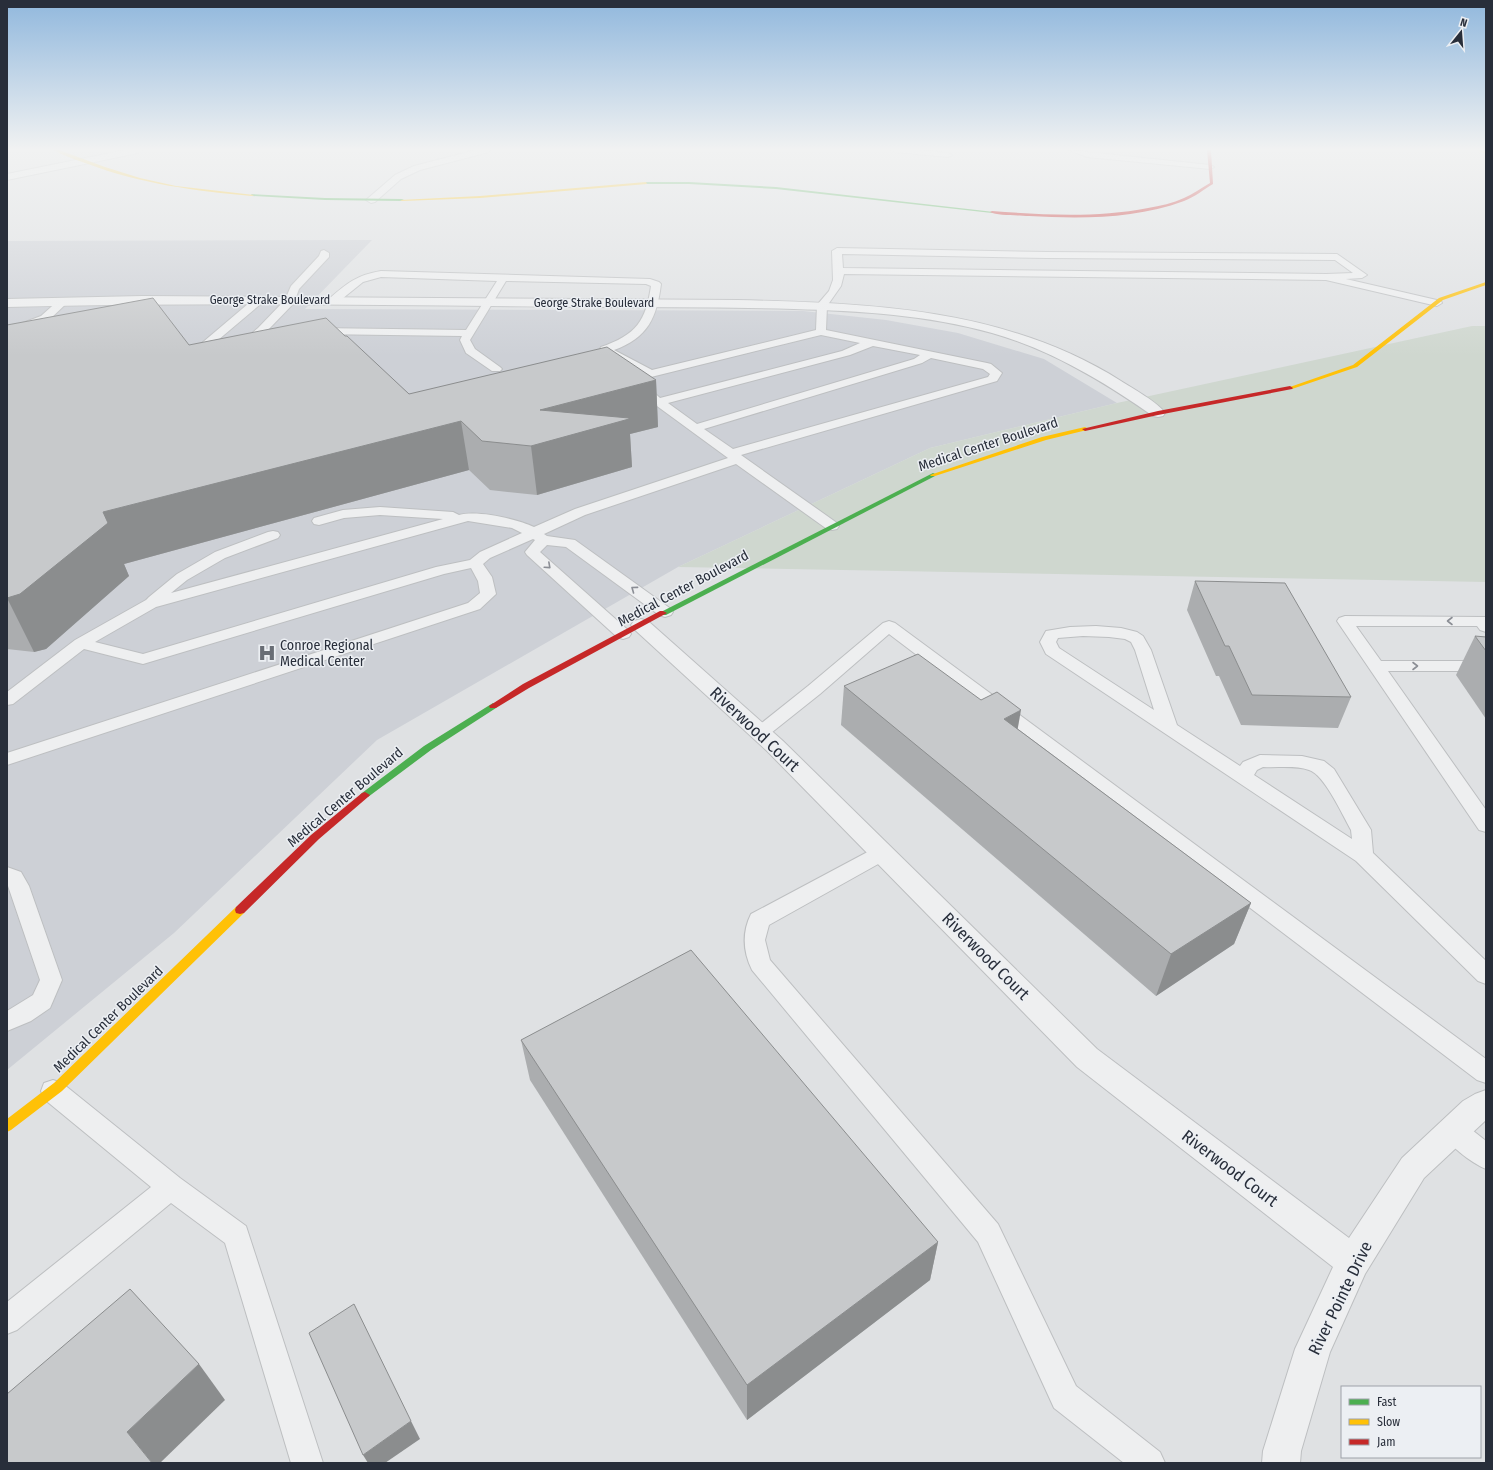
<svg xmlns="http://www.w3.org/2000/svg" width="1493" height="1470" font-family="'Fira Sans Condensed',sans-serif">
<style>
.built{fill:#cdd0d6}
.green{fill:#cfd7cf}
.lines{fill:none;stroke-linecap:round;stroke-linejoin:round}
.lane-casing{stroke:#bdbfc1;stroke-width:2}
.street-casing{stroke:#bdbfc1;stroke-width:2}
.lane{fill:#eeeff0;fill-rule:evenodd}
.street{fill:#eeeff0;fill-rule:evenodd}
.fast{fill:#4caf50;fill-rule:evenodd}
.slow{fill:#ffc107;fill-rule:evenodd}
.jam{fill:#c62828;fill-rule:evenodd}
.wall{fill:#abadaf}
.shaded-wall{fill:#8b8d8e}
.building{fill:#c7c9cb;stroke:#8b8d8e}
.oneway{stroke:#8b8e95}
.labels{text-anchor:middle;stroke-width:3;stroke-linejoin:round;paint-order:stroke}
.far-street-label{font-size:12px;fill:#282e3a;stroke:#eceff3}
.street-label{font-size:14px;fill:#282e3a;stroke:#eceff3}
.poi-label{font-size:14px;fill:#282e3a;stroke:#eceff3;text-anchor:start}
.near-street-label{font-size:17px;fill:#282e3a;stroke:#eceff3}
</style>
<rect width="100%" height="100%" fill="#dfe1e3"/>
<path class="built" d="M372 240 305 309 803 311 886 320 958 333 1044 359 1117 403 930 448 678 567 377 740 174 933 7 1070V241Z"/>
<path class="green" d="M1472 326H1486V582L678 567 930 448 1117 403Z"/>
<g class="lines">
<g class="lane-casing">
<g id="lane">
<path d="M891 150H917L948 153 952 155 948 157 895 152Z"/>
<path d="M1068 150 1210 165 1214 167 1210 169 1087 157Z"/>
<path d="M837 248 1047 252 1337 254 1367 275 1362 278 1346 279 1441 301 1442 303 1437 306 1326 280 844 274 841 286 827 306 826 330 987 363 991 364 1002 373 997 381 741 455 837 523 839 526 837 529 832 530 827 529 736 464 585 515 544 534 547 536 575 540 671 609 673 612 671 615 665 617 659 615 566 547 547 545 540 552 629 631 631 634 629 637 623 639 617 637 527 555 525 552 535 540 533 539 490 558 483 564 492 577 496 594 480 609 7 765V753L468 603 480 593 478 581 471 568 444 574 143 664 84 649 13 704 7 705V692L75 640 146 600 149 597 177 574 215 552 268 532 273 531 278 532 280 535 278 538 225 558 187 580 171 593 443 519 380 515 344 518 319 525 314 524 312 521 314 518 343 510 380 507 453 512 459 515C478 510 517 519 534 527L575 509 728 458 646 398 629 381 640 373 600 349 601 347C636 335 646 321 651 286L646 284 506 281 470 340 475 349 500 367 502 369 500 371H492L466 353 460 340 462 336 317 334 312 331 317 328 466 330 497 281 381 277 363 282 337 303H329L328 301 329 299C347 283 357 275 381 271L650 279 659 282 661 284C657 317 648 338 614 350L652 370 816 330 817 305 829 291 833 280 832 251ZM842 254 1047 258 1335 260 1353 273 1326 274 843 268ZM821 335 860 343 842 351 660 398 642 382 647 378ZM873 346 920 355 914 359 697 424 668 403 850 355ZM931 358 983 369 990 374 988 377 733 449 704 429 922 363ZM468 521 512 528 522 533 480 552 470 560 436 567 143 654 95 642 156 607Z"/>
<path d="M324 250 329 253V257L299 289 294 303 266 332 247 348H239L238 346 239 344 258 328 285 300 291 286 319 256 321 251Z"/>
<path d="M259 297 263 298 264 300 263 302 205 351V356L207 358 205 360C200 362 196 361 193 357L196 348 255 298Z"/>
<path d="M64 298 69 301 49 320 7 336V329L41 316 60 299Z"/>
<path d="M1345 616 1486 617V632L1480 630 1477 626H1356L1381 661H1486V671H1388L1486 810V832L1479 830 1337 621 1339 618Z"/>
<path d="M889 621 895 623 1486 1059V1083L1477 1080 889 634 820 694 766 737 760 739 754 737 751 733 754 729 808 686 883 623Z"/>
<path d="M1096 626 1121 628 1137 632 1143 636 1151 650 1177 725 1240 766 1243 762 1260 755 1302 756 1324 761 1334 769 1371 830 1373 853 1486 961V984L1478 981 1356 861 1046 654 1040 642 1046 631 1070 627ZM1083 636 1109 637 1125 639 1131 642 1135 650 1154 710 1059 648 1056 642 1058 638ZM1263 767C1278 768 1295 765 1309 770 1324 774 1343 816 1351 830L1352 839 1254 775 1257 770Z"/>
<path d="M882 846 889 848 892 853 889 858 769 925 765 940 770 960 998 1224 1076 1386 1160 1452 1165 1463H1124L1054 1408 978 1242 752 970C743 952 742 932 751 914L875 848Z"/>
<path d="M7 867 21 872 29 886 62 980 50 1008 31 1021 7 1031V1011L33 995 40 980 7 883Z"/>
<path d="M53 1080 62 1083 180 1178 246 1226 323 1463H291L225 1243 171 1203 17 1330 7 1334V1302L151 1187 44 1099 41 1091 44 1083Z"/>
<path d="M1453 1119 1462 1122 1486 1141V1169C1471 1163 1447 1144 1440 1130L1444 1122Z"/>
</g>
</g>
<g class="street-casing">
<g id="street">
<path d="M125 150H142L138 153 7 180V174Z"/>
<path d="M476 150H490L489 152 420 170 401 179 375 202 371 203 366 200 395 175 414 166Z"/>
<path d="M143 296 737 300C869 303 1006 308 1121 381 1132 388 1159 403 1165 413L1163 416 1158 417 1153 416C1103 381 1051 350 992 333 928 315 860 311 794 309 726 307 657 307 588 307 395 305 201 302 7 307V299Z"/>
<path d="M641 619 648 621 783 741 1097 1049 1349 1238 1402 1158 1463 1101 1475 1094 1486 1090V1120L1424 1178 1365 1274 1330 1352 1301 1451 1300 1463H1262L1263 1451 1295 1349 1333 1267 1077 1067 767 751 634 629 631 625 634 621Z"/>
</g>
</g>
<use href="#lane" class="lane"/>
<use href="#street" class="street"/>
<g class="fast">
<path d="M646 182H689L776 187 994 212 992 213 776 189 689 184H645Z"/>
<path d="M251 194 325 198 402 199 404 200 402 201 325 200 252 196Z"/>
<path d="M933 473 935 474V476L666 615H663L659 613Z"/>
<path d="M493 703 497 706 496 708 431 750 368 797H362L360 795 362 793 424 746Z"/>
</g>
<g class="slow">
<path d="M54 150H59L105 167 140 178 176 186 254 195 252 196C196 191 141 184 88 164 77 160 64 156 54 150Z"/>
<path d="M1478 150 1486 152V154L1479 151Z"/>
<path d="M646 182 647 184 480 198 402 201 400 200 480 196Z"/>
<path d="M1486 282V285L1443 300 1357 367 1292 389 1287 388 1353 365 1439 298Z"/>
<path d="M1085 427 1087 428V430L1046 440 935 476H931L930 475 1042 437Z"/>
<path d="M240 906 244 907 245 910 244 913 62 1091 11 1130 7 1132V1119L54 1083 236 907Z"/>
</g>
<g class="jam">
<path d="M1207 150H1211L1213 184C1204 189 1195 197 1184 201 1135 219 1081 219 1029 216 1019 215 998 216 990 212L992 211C1044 215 1097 218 1148 208 1160 206 1173 203 1184 198 1193 194 1201 188 1210 183Z"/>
<path d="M1290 386 1293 388 1292 389 1158 415 1085 431 1082 429 1158 411Z"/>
<path d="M660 611H663L667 613 529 688 496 708H490L489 706 523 684Z"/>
<path d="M365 792 370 795 368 797 319 839 244 913 240 914 236 913 235 910 236 907 311 835 362 793Z"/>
</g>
</g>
<g class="wall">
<path d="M7 325 189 345 345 336 409 394 656 380 658 427 630 434 632 467 537 495 490 490 469 470 124 564 129 576 46 649 34 652 7 649Z"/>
<path d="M1195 581 1351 697 1338 728 1241 725 1219 676H1216L1187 610Z"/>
<path d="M1475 636 1486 637V719L1456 675Z"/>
<path d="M844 686 1018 729 1251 903 1234 944 1156 996 841 725Z"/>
<path d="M521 1040 938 1242 930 1280 747 1420 530 1080Z"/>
</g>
<g class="shaded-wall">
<path d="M656 380 658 427 630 434 632 467 537 495 531 446 540 410Z"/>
<path d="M461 421 469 470 124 564 129 576 46 649 34 652 7 598 103 512Z"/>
<path d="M1021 710 1014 750 1004 719Z"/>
<path d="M1251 903 1234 944 1156 996 1171 954Z"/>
<path d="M938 1242 930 1280 747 1420V1385Z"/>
<path d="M199 1364 225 1400 160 1463H152L127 1432Z"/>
<path d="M411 1421 420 1439 385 1463H368L363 1455Z"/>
</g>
<g class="building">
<path d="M153 298 189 345 326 318 345 336H347L409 394 607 347 656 380 540 410 629 418V419L531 446 482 441 461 421 103 512 108 523 20 594 7 598V325Z"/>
<path d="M1195 581 1285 583 1351 697 1252 695 1229 646H1225Z"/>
<path d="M1475 636 1486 637V651Z"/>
<path d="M918 654 981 700 997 692 1021 710 1004 719 1251 903 1171 954 844 686Z"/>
<path d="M691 950 938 1242 747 1385 521 1040Z"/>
<path d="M130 1289 199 1364 127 1432 152 1463H7V1394Z"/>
<path d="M354 1304 411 1421 363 1455 309 1333Z"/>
</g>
<defs><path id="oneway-chevron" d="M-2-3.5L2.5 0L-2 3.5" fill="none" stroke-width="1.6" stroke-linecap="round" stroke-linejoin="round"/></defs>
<g class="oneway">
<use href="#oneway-chevron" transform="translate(548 566) rotate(42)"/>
<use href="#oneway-chevron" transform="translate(634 589) rotate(-144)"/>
<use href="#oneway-chevron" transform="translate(1450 621) rotate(-180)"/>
<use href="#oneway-chevron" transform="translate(1415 666)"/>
</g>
<linearGradient id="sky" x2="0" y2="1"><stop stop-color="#91b8dd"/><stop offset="0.42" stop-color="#f1f2f2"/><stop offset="1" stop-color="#f1f2f2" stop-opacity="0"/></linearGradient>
<rect width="1493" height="356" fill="url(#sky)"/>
<defs>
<g id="hospital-bare" transform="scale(1.38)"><path d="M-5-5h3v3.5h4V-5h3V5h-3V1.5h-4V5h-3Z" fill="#686d75" stroke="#eceff3" stroke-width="2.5" paint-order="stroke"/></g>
</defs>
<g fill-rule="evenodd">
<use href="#hospital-bare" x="267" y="653"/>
</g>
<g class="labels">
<g class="far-street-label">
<text x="270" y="304">George Strake Boulevard</text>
<text x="594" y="307">George Strake Boulevard</text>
</g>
<g class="street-label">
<text transform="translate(988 444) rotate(-18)" y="5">Medical Center Boulevard</text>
<text transform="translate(683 588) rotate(-28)" y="5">Medical Center Boulevard</text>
<text transform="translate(345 797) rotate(-40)" y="5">Medical Center Boulevard</text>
<text transform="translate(108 1019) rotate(-44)" y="5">Medical Center Boulevard</text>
</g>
<g class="poi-label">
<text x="280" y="650">Conroe Regional<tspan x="280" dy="16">Medical Center</tspan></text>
</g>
<g class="near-street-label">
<text transform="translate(755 729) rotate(43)" y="6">Riverwood Court</text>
<text transform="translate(986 956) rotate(45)" y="6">Riverwood Court</text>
<text transform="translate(1230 1168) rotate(37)" y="6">Riverwood Court</text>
<text transform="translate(1340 1298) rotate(-64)" y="6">River Pointe Drive</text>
</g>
</g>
<rect width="1493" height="1470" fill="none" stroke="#282e3a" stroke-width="16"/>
<rect x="1341" y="1386" width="140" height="72" fill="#eceff3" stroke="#9ea2a9"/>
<rect x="1349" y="1399" width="20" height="6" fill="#4caf50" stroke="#9ea2a9"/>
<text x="1377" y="1406" font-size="12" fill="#282e3a">Fast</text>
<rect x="1349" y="1419" width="20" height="6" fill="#ffc107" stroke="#9ea2a9"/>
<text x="1377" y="1426" font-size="12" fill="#282e3a">Slow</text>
<rect x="1349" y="1439" width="20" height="6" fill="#c62828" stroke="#9ea2a9"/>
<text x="1377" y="1446" font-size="12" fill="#282e3a">Jam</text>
<g transform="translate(1461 32) rotate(17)" stroke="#eceff3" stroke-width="3" paint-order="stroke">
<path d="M0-3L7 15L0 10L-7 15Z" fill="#282e3a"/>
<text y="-6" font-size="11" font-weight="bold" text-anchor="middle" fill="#282e3a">N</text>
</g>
</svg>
